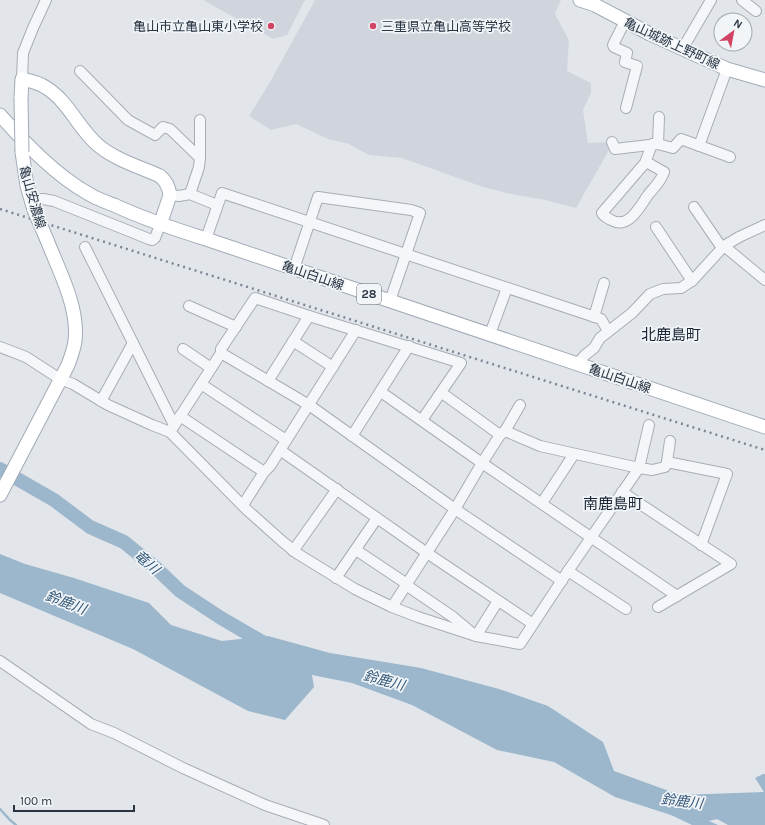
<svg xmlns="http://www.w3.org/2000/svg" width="765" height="825" font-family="Karla,'Noto Sans JP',sans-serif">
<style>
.built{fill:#d0d5dd}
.water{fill:#9cb6cb}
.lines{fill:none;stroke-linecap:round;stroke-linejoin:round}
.stream{stroke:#9cb6cb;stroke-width:2.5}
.river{stroke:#9cb6cb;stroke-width:14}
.minor-casing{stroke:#a7adb5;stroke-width:12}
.major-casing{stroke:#a1abb7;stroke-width:15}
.minor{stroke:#f5f6f9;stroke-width:10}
.major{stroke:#fff;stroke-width:13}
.rail{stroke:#7b8695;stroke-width:2.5;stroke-dasharray:2 4;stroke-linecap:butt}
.major-bridge-casing{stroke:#a1abb7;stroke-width:15;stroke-linecap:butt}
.major-bridge{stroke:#fff;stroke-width:13}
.poi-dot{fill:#d24464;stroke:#f1f5f8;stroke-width:1.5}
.labels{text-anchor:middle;stroke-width:3.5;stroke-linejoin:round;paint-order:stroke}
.shield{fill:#f1f5f8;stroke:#656e79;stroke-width:1}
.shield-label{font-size:12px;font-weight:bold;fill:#293443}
.poi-label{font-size:13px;fill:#293443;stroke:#f1f5f8;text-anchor:end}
.street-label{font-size:13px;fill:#293443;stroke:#f1f5f8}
.water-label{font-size:14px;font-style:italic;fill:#325678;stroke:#f1f5f8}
.quarter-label{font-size:15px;fill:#1b2534;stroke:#f1f5f8}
</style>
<rect width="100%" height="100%" fill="#e2e6eb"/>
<g class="built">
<path d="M203 0H305L287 35 273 39Z"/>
<path d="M315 0H561L555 14 569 40 567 71 591 83V93L583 110 588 143 608 142 609 150 576 208 545 200 511 194 483 187 402 158 369 155 349 144 328 139 296 124 271 130 249 116 270 82Z"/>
</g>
<path class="water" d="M0 554 25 564 74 578 149 603 171 625 222 641 268 636 330 653 421 668 499 689 548 706 603 742 614 771 680 795 764 792 755 778 763 774H765V825H728L717 819 709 821 718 825H692L671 815 615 797 554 762 497 750 412 705 352 683 312 675 314 687 285 720 248 711 133 649 0 593Z"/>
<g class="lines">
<path class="stream" d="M0 809 10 820 16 825"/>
<path class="river" d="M0 469 54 500 90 527 124 542 157 569 180 591 221 618 271 647"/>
<g class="minor-casing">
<g id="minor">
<path d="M742 0 756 11"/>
<path d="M625 21 613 45 614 47 627 53 625 62 637 66 626 108"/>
<path d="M683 48 711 0"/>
<path d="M80 71 128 120 155 135 163 127 170 129 200 158"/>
<path d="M22 79 23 53 33 28 46 0"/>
<path d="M612 142 615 149 658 144 673 148 681 139 730 157"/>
<path d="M658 144 659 117"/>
<path d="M699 146 727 69"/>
<path d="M645 163H648L664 172C660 183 655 186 648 195 640 206 629 230 611 220 608 218 604 217 602 213L645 163 652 144"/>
<path d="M190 194 217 205"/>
<path d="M170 195 179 196 190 194 199 167 200 158V120"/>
<path d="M31 200 43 199 54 201 149 239 152 240 155 238 160 225"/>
<path d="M694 207 722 248"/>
<path d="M656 227 692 281"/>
<path d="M206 239 222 193 601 319 608 331"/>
<path d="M724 246 765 280"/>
<path d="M85 247 174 425"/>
<path d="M294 269 318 197 411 210 420 213 390 301"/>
<path d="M189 306 236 327"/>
<path d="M594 317 604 283"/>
<path d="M490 334 507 288"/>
<path d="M293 341 333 367"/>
<path d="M0 347 26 357 60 379 73 384 108 405 152 425 170 432 246 509 283 542 298 554 355 589 392 607 418 617 476 636 520 644 568 571 639 468 649 425"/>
<path d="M183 349 211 368"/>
<path d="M221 353 309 405 455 509 562 581"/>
<path d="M578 363 585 355 594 348 600 338 632 313 650 294 663 289 681 288 693 280 724 246 739 237 765 225"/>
<path d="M268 381 309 316"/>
<path d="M201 384 286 440"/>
<path d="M381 392 482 463 677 596"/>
<path d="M442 393 500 435"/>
<path d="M101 401 133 343"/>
<path d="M180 416 264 472"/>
<path d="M505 431 540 446 639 468 652 470 665 467 667 462 727 474 701 545"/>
<path d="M170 432 221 353V349L255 298 309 316 461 363 422 420"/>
<path d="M352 436 409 346"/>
<path d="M280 450 427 553 533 624"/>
<path d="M667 462 670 441"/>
<path d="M622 492 731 564 658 607"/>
<path d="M542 503 574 454"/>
<path d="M243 505 264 472 270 466 356 330"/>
<path d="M356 550 407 584"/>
<path d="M293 551 337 489"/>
<path d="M568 571 626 609"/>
<path d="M336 578 377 518"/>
<path d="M406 585 453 617 471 632"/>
<path d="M392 607 455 509 482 463 500 435 505 431 520 405"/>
<path d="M476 636 498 601"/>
<path d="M0 661 91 724 114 733 183 768 265 805 324 825"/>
</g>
</g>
<g class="major-casing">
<g id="major">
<path d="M580 0 595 5 650 34 727 69 765 80"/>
<path d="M21 98 22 79C30 81 38 82 45 87 69 101 78 129 99 146 116 160 140 167 160 176 166 181 169 187 170 195L160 225"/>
<path d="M0 115C26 144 55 175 89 194 97 199 106 202 114 205 144 219 174 229 206 239L765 427"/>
<path d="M22 152 27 186 34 210"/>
<path d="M0 495 68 365C71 357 74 349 75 341 79 307 59 271 47 240"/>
</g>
</g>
<use href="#minor" class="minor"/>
<use href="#major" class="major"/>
<path class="rail" d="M0 209 765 450"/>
<g class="major-bridge-casing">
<g id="major-bridge">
<path d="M21 98 22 152"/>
<path d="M34 210 47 240"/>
</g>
</g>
<use href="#major-bridge" class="major-bridge"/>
</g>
<g class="poi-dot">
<circle cx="271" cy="26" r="4"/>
<circle cx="373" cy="26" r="4"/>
</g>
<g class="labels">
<rect class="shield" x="357" y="284" width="24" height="20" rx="3"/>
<g class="shield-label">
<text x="369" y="298">28</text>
</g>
<g class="poi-label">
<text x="263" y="31">亀山市立亀山東小学校</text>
<text x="381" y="31" text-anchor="start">三重県立亀山高等学校</text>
</g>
<g class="street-label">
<text transform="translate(672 43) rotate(25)" y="5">亀山城跡上野町線</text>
<text transform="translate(33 197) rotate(74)" y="5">亀山安濃線</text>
<text transform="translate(313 275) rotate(19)" y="5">亀山白山線</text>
<text transform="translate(620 378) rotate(19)" y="5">亀山白山線</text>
</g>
<g class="water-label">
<text transform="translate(147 562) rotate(41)" y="5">竜川</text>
<text transform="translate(66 602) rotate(21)" y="5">鈴鹿川</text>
<text transform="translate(384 680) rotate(15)" y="5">鈴鹿川</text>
<text transform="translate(682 801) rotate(7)" y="5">鈴鹿川</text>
</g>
<g class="quarter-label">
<text x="671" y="340">北鹿島町</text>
<text x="613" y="509">南鹿島町</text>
</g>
</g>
<g transform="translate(733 32) rotate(32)"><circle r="19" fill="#f1f5f8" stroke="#a1a8b0"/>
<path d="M0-3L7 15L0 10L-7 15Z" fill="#d24464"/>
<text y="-6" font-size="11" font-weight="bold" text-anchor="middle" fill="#293443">N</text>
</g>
<path d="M14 805v6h120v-6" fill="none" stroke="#293443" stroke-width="2"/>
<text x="20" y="805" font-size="12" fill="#293443" stroke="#f1f5f8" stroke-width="3" paint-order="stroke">100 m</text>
</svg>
